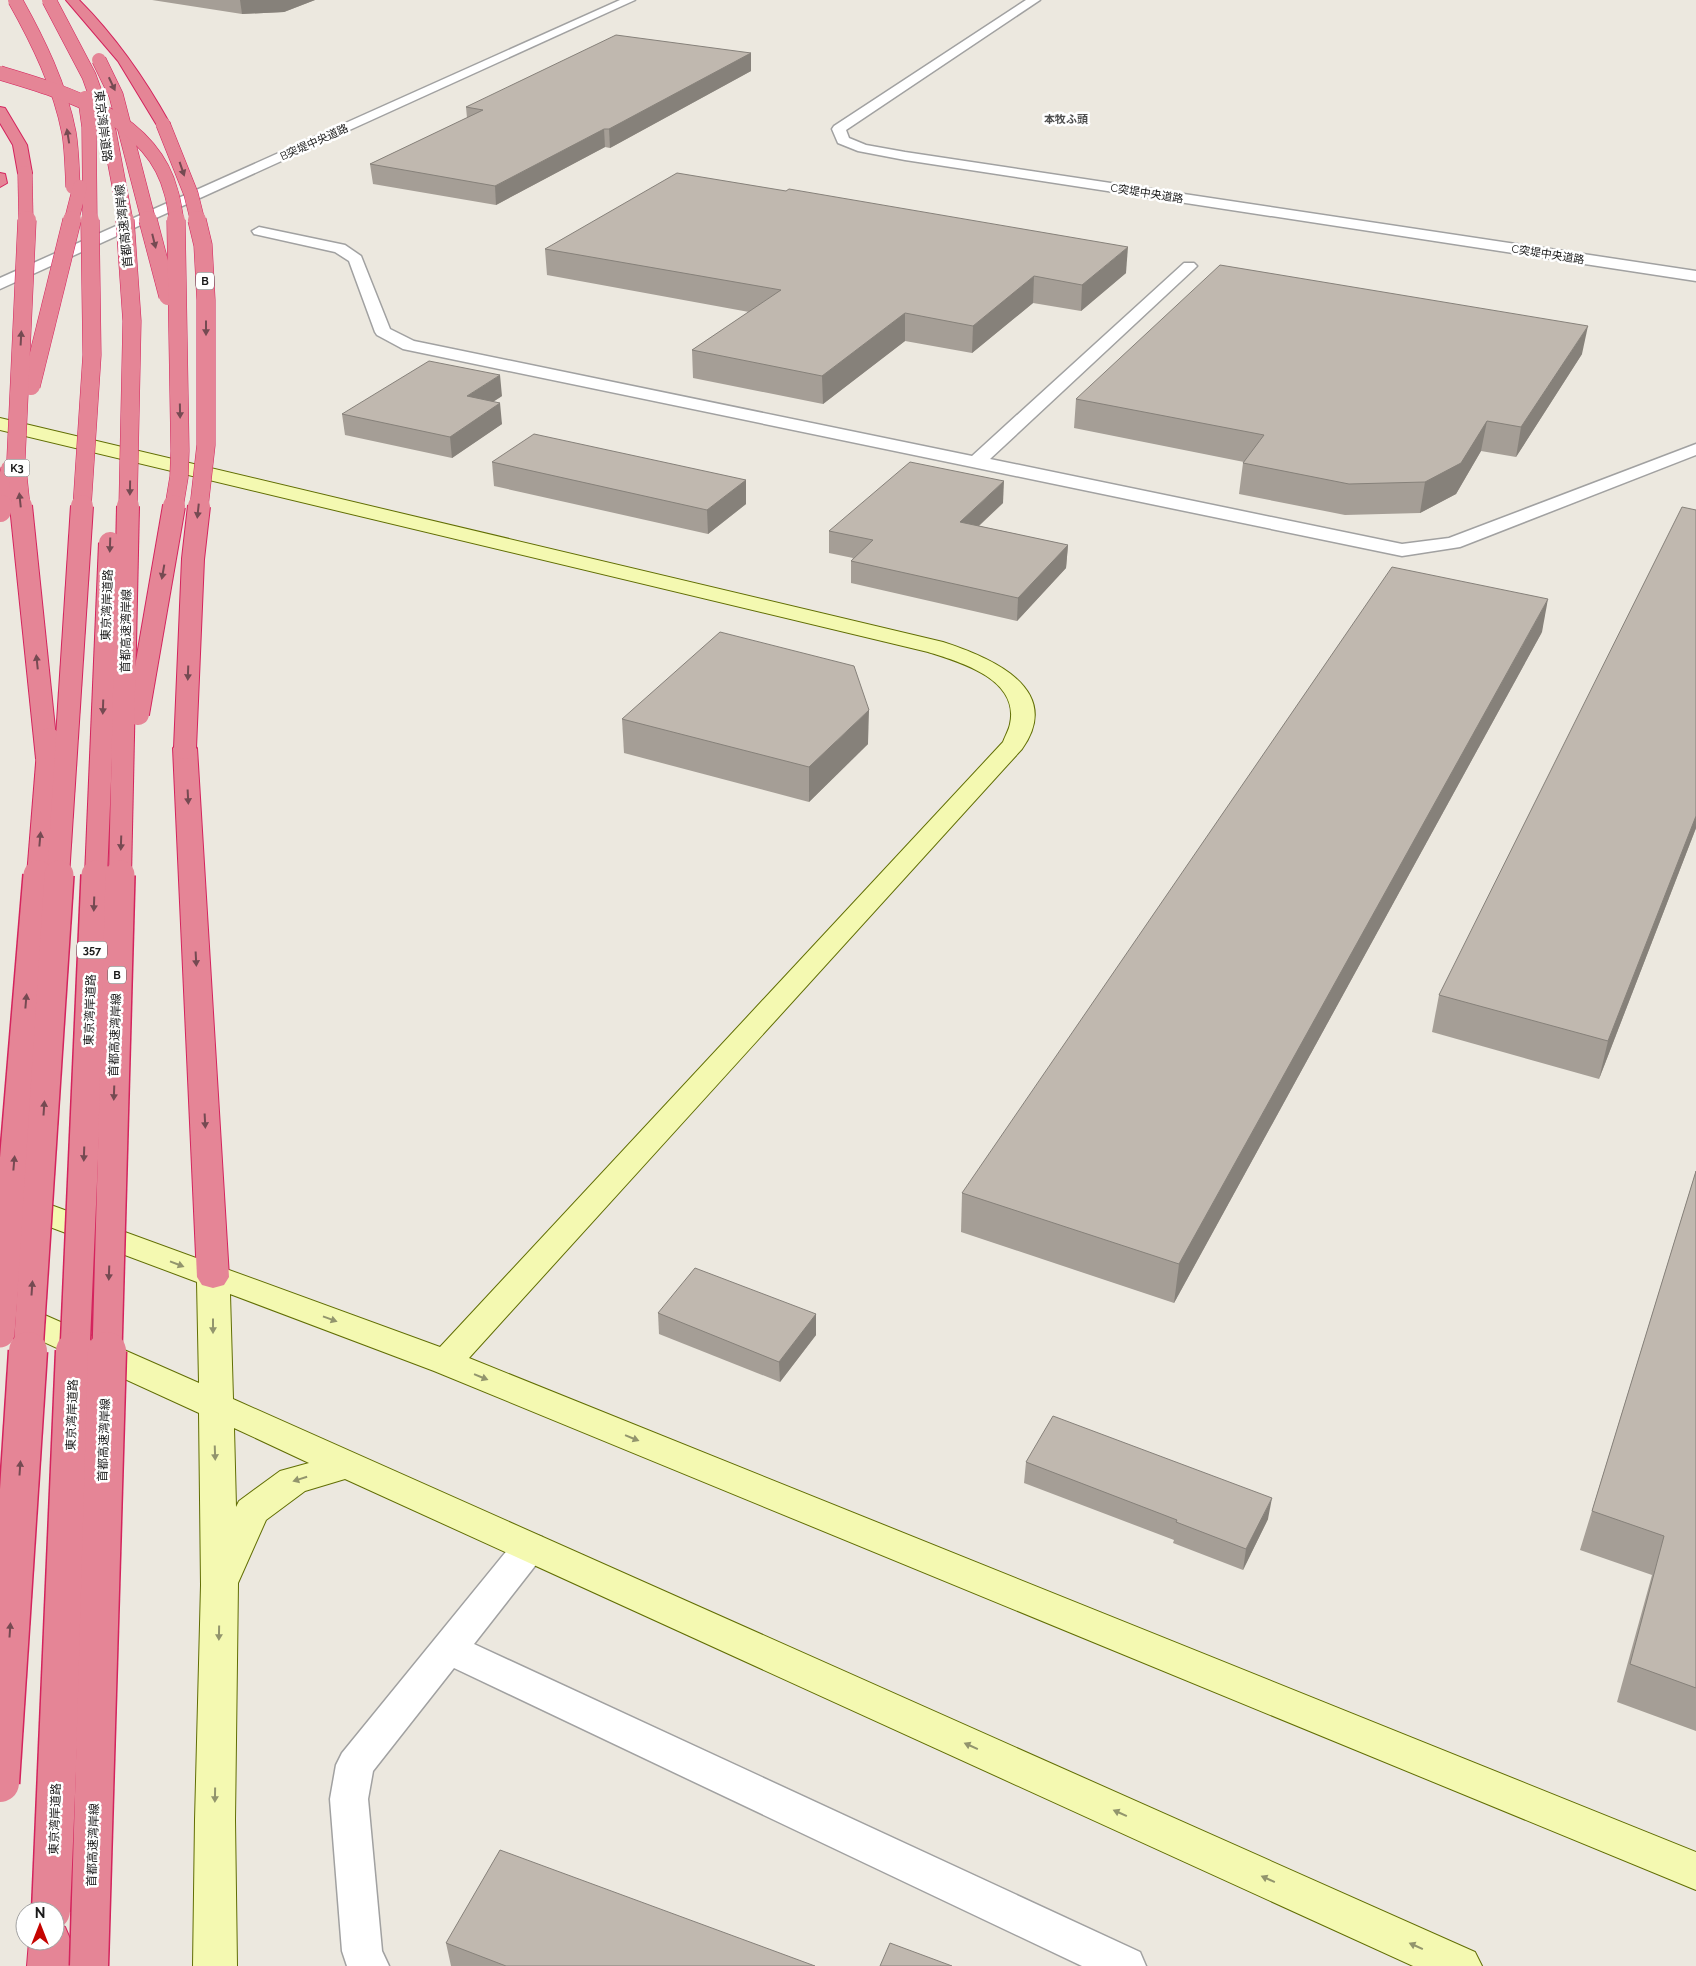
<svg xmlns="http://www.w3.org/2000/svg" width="1696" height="1966" font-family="Raleway,'Noto Sans JP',sans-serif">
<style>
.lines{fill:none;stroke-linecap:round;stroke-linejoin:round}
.lane-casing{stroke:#a1a1a1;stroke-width:3}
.secondary-casing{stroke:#616e04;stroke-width:2}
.highway-casing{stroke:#d4235d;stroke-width:2}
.lane{fill:#fff;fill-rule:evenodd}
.secondary{fill:#f4f9b1;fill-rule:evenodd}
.highway{fill:#e58596;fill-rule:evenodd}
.highway-bridge-far4-casing{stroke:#d4235d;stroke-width:15;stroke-linecap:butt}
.highway-bridge-far3-casing{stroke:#d4235d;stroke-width:19;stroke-linecap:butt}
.highway-bridge-far2-casing{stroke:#d4235d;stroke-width:24;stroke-linecap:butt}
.highway-bridge-far1-casing{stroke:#d4235d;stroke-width:32;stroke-linecap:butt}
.highway-bridge-casing{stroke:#d4235d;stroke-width:41;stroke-linecap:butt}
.highway-bridge-far4{stroke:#e58596;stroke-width:14}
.highway-bridge-far3{stroke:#e58596;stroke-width:18}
.highway-bridge-far2{stroke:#e58596;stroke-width:22}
.highway-bridge-far1{stroke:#e58596;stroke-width:29}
.highway-bridge{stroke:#e58596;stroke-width:38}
.wall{fill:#a59e96}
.shaded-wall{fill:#86817a}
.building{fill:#c0b8af;stroke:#86817a}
.oneway{fill:#754a52}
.oneway2{fill:#92956d}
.labels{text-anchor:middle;stroke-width:5;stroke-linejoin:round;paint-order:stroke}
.far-neighbourhood-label{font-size:11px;font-weight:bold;fill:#4d4d4d;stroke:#fff}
.far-street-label{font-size:11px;fill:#1a1a1a;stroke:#fff}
.shield{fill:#fff;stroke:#5f5f5f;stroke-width:1}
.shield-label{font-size:11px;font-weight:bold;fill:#1a1a1a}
.street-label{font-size:12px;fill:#1a1a1a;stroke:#fff}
</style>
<rect width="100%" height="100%" fill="#ece8df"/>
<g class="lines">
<g class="lane-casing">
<g id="lane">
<path d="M620 0H635L0 289V278Z"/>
<path d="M1026 0H1040L846 130 849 138 866 145 905 152 1696 271V281L905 160 858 151 838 143 832 129 834 126Z"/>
<path d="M259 227 345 245 361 256 390 329 414 341 972 456 1184 263H1194L1197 266 1194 269 990 459 1402 544 1449 538 1696 444V455L1460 547 1402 556 403 349 377 335 375 332 349 261 335 252 254 234 252 231Z"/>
<path d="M530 1533 542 1537 547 1547 542 1557 474 1644 1140 1952 1146 1966H1082L454 1668 373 1771 368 1799 382 1951 389 1966H347L342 1951 330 1799 336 1765 342 1753 518 1537Z"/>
</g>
</g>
<g class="secondary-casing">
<path id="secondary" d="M0 418 943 642C989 657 1065 688 1022 749L469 1358 1696 1852V1890L434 1371 230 1294 233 1399 1475 1952 1482 1966H1413L345 1479 305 1491 266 1520 238 1583 235 1820 237 1966H193L195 1820 201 1585 199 1413 0 1322V1304L10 1301 22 1305 199 1383 197 1282 7 1211 3 1204 7 1197 18 1193 29 1197 440 1347 1003 742C1005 736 1009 730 1010 724 1020 679 960 662 928 652L0 430ZM234 1428 309 1463 280 1471 239 1501 236 1507Z"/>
</g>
<g class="highway-casing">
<g id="highway">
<path d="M66 0H79C116 37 145 79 170 124L168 127H158L118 61Z"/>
<path d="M0 107 5 108 27 145 32 173 30 176H20L18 173 13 145 0 123Z"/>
<path d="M0 173 5 174 7 183 0 187Z"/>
<path d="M185 741 193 743 197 748 229 1277 224 1285 213 1288 202 1285 197 1277 173 748 177 743Z"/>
<path d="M55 1923 65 1927 71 1941V1966H27L29 1941H55Z"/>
</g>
</g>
<use href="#lane" class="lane"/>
<use href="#secondary" class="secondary"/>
<use href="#highway" class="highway"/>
<g class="highway-bridge-far4-casing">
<g id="highway-bridge-far4">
<path d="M15 0C38 41 60 86 69 133 72 150 72 169 73 187"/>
<path d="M49 0 89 76 109 132 126 222"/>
<path d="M99 60 116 95 149 222"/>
<path d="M0 73C64 92 152 117 171 192 174 201 175 212 177 222"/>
<path d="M85 98 89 127 90 222"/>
<path d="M163 124 191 194 198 222"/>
<path d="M25 173 26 222"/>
<path d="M71 222 80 187"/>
</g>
</g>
<g class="highway-bridge-far3-casing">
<g id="highway-bridge-far3">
<path d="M125 220 132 321 128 507"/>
<path d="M148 220 168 296"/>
<path d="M197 220 203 245 206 300V445L199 507"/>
<path d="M31 386 72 220"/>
<path d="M1 507 10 469"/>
<path d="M21 507 16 459 27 220"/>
<path d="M82 507 92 355 90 220"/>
<path d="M174 507 179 477 180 451 176 220"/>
</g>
</g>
<g class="highway-bridge-far2-casing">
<g id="highway-bridge-far2">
<path d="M21 506 47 758"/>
<path d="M0 511 1 506"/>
<path d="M138 714 174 506"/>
<path d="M185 748 193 559 199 506"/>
<path d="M38 876 49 739"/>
<path d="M58 876 82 506"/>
<path d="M96 876 110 543"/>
<path d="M120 876 128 506"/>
</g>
</g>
<g class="highway-bridge-far1-casing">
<g id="highway-bridge-far1">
<path d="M0 1333 38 875"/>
<path d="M28 1352 59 875"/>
<path d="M75 1352 96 875"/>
<path d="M107 1352 120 875"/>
</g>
</g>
<g class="highway-bridge-casing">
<g id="highway-bridge">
<path d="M0 1783 28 1351"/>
<path d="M51 1911 75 1351"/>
<path d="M89 1966 107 1351"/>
</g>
</g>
<use href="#highway-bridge-far4" class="highway-bridge-far4"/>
<use href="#highway-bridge-far3" class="highway-bridge-far3"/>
<use href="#highway-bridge-far2" class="highway-bridge-far2"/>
<use href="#highway-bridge-far1" class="highway-bridge-far1"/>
<use href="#highway-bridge" class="highway-bridge"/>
</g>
<g class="wall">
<path d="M152 0H315L284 12 242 14Z"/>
<path d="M751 53V71L610 148 605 147 496 205 373 184 370 164 467 118 466 107Z"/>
<path d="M545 249 1126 273 1081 311 1033 303 972 353 905 341 823 404 693 378 692 350 749 312 547 275Z"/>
<path d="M1582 354 1516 457 1481 451 1456 494 1420 513 1345 515 1239 494 1243 463 1244 462 1074 428 1076 399Z"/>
<path d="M502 396 493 402 502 424 452 458 345 435 342 414Z"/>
<path d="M492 462 746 480V504L708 534 494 486Z"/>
<path d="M1003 503 979 526 1068 545 1066 568 1017 621 851 583V561L853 558 829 553V531Z"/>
<path d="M1696 510V828L1599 1079 1432 1032 1439 995Z"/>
<path d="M1542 632 1174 1303 961 1232 962 1193Z"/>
<path d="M622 719 868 744 809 802 624 753Z"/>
<path d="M1696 1171V1731L1617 1702 1652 1575 1580 1550Z"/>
<path d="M658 1313 816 1314V1335L780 1382 659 1334Z"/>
<path d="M1026 1462 1268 1519 1243 1570 1173 1543 1174 1540 1024 1483Z"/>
<path d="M446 1943 815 1966H451Z"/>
</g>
<g class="shaded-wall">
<path d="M240 0H315L284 12 242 14Z"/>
<path d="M751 53V71L610 148 609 129Z"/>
<path d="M604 129 605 147 496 205 495 186Z"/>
<path d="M1128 247 1126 273 1081 311 1082 285Z"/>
<path d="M1034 276 1033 303 972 353 973 326Z"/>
<path d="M905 313V341L823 404 822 376Z"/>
<path d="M1588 326 1582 354 1516 457 1521 427Z"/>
<path d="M500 375 502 396 469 417 467 396Z"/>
<path d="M500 403 502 424 452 458 450 437Z"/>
<path d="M1487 421 1481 451 1456 494 1420 513 1425 482Z"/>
<path d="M746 480V504L708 534 707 510Z"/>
<path d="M1004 481 1003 503 959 544 960 522Z"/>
<path d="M1068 545 1066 568 1017 621 1018 598Z"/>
<path d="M1548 599 1542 632 1174 1303 1179 1264Z"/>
<path d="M869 710 868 744 809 802V767Z"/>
<path d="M1696 816V828L1599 1079 1608 1041Z"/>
<path d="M816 1314V1335L780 1382 779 1362Z"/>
<path d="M1272 1498 1268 1519 1243 1570 1246 1549Z"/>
</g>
<g class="building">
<path d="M616 35 751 53 609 129H604L495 186 370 164 483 110 466 107Z"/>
<path d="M677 173 786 191 789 189 1128 247 1082 285 1034 276 973 326 905 313 822 376 692 350 781 290 545 249Z"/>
<path d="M1220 265 1588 326 1521 427 1487 421 1461 463 1425 482 1349 484 1243 463 1264 435 1076 399Z"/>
<path d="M429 361 500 375 467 396 500 403 450 437 342 414Z"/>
<path d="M534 434 746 480 707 510 492 462Z"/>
<path d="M910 462 1004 481 960 522 1068 545 1018 598 851 561 873 540 829 531Z"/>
<path d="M1682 507 1696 510V816L1608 1041 1439 995Z"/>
<path d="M1392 567 1548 599 1179 1264 962 1193Z"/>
<path d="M720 632 854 666 869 710 809 767 622 719Z"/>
<path d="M1696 1171V1688L1630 1664 1664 1536 1592 1511Z"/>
<path d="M695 1268 816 1314 779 1362 658 1313Z"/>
<path d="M1053 1416 1272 1498 1246 1549 1176 1522 1177 1520 1026 1462Z"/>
<path d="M500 1850 815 1966H506L446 1943Z"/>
<path d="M890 1943 952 1966H880Z"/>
</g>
<defs><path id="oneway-solid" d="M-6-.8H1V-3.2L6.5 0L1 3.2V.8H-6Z" transform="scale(1.25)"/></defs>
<g class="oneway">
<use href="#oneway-solid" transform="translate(112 84) rotate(65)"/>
<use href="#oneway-solid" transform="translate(68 136) rotate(-99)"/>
<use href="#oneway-solid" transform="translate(182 169) rotate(71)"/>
<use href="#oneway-solid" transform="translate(154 241) rotate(76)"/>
<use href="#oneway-solid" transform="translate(206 328) rotate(90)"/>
<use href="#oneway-solid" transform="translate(21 338) rotate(-87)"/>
<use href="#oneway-solid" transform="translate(180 411) rotate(89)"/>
<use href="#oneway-solid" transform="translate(130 488) rotate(91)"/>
<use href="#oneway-solid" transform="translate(20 500) rotate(-96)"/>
<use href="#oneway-solid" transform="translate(198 511) rotate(96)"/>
<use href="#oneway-solid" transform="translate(110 545) rotate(92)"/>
<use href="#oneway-solid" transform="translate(163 572) rotate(100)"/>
<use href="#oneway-solid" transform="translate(37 662) rotate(-96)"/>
<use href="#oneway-solid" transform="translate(188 673) rotate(92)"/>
<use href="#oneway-solid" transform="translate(103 707) rotate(92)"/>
<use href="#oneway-solid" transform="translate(188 797) rotate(87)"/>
<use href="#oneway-solid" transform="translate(40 839) rotate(-85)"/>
<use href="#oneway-solid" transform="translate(121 843) rotate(92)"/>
<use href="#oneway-solid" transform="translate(94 904) rotate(92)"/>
<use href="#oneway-solid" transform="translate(196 959) rotate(87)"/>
<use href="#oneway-solid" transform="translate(26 1001) rotate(-85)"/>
<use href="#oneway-solid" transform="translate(114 1093) rotate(92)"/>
<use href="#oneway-solid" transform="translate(44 1108) rotate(-86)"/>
<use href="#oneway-solid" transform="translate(205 1121) rotate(87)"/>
<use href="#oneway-solid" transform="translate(84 1154) rotate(92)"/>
<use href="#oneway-solid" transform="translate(14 1163) rotate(-85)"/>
<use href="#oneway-solid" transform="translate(109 1273) rotate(92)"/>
<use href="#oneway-solid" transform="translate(32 1288) rotate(-86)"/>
<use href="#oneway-solid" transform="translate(20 1468) rotate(-86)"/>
<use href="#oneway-solid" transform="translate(10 1630) rotate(-86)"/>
</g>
<g class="oneway2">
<use href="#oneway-solid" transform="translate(177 1264) rotate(21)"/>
<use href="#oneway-solid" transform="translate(330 1319) rotate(20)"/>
<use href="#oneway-solid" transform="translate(213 1326) rotate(90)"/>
<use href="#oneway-solid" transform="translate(481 1377) rotate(22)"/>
<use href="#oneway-solid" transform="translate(632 1438) rotate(22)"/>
<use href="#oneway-solid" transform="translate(215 1453) rotate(88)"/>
<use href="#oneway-solid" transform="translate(300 1479) rotate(162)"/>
<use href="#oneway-solid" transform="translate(219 1633) rotate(91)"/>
<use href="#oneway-solid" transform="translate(971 1746) rotate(-156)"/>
<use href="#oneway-solid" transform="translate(215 1795) rotate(91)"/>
<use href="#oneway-solid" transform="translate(1120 1813) rotate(-156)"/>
<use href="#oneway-solid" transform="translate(1268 1879) rotate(-156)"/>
<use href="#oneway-solid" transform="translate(1416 1946) rotate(-156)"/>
</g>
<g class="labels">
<g class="far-neighbourhood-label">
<text x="1066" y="123">本牧ふ頭</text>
</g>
<g class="far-street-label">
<text transform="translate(314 142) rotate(-24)" y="4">B突堤中央道路</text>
<text transform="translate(1147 193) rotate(9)" y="4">C突堤中央道路</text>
<text transform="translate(1548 254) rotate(9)" y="4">C突堤中央道路</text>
</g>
<g class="shield">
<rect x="196" y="272.5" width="18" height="17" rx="4"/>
<rect x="4.5" y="459.5" width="25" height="17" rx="4"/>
<rect x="77" y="941.5" width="30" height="17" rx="4"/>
<rect x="108" y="966.5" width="18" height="17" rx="4"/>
</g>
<g class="shield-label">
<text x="205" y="285">B</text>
<text x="17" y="472">K3</text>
<text x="92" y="954">357</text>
<text x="117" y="979">B</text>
</g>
<g class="street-label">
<text transform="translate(103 126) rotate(83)" y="4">東京湾岸道路</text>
<text transform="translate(124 226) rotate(-96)" y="4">首都高速湾岸線</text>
<text transform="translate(107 605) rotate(-88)" y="4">東京湾岸道路</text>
<text transform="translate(126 631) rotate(-89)" y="4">首都高速湾岸線</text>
<text transform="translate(90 1010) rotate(-88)" y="4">東京湾岸道路</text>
<text transform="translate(115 1035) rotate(-88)" y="4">首都高速湾岸線</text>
<text transform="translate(72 1415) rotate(-88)" y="4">東京湾岸道路</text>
<text transform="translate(104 1440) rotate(-88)" y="4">首都高速湾岸線</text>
<text transform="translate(55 1819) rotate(-88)" y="4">東京湾岸道路</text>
<text transform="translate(93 1845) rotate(-88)" y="4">首都高速湾岸線</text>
</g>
</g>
<g transform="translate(40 1926)"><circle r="24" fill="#ffffff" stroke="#a3a3a3"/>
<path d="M0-4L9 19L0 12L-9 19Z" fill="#c50300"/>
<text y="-8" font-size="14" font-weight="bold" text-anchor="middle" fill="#1a1a1a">N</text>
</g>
</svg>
